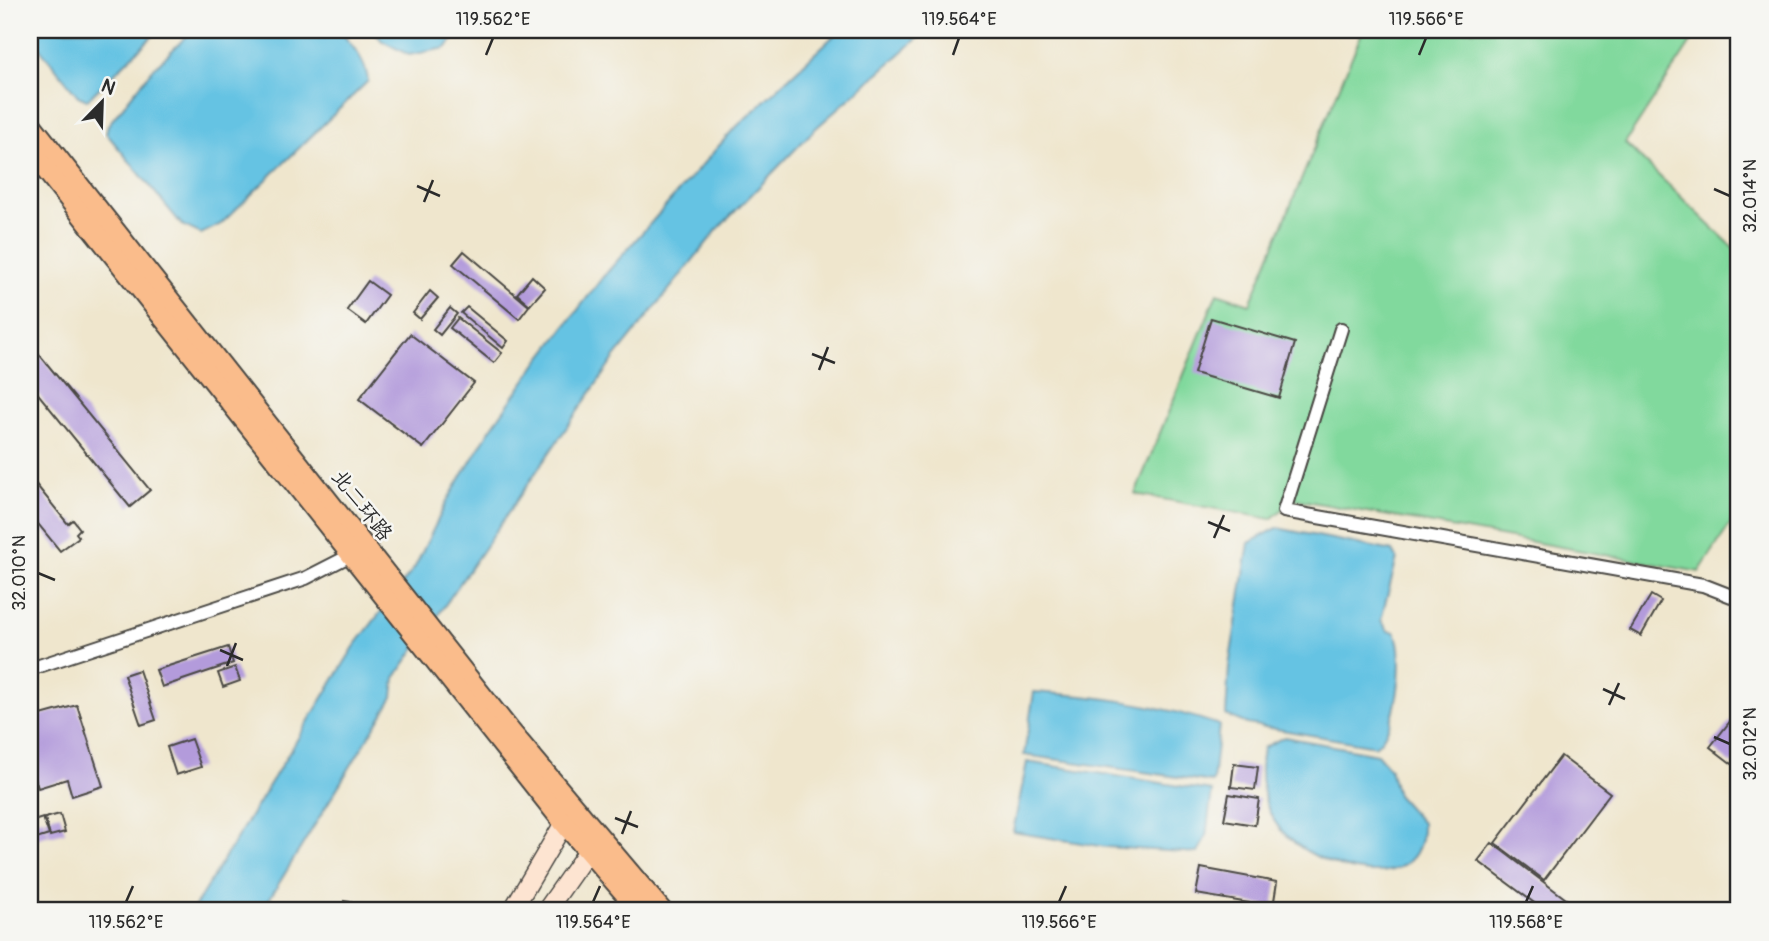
<svg xmlns="http://www.w3.org/2000/svg" width="1769" height="941" font-family="Pangolin,'LXGW WenKai TC',sans-serif">
<style>
.green{fill:#81d99d;stroke:#568264;stroke-width:2}
.water{fill:#65c3e3;stroke:#487787;stroke-width:2}
.building{fill:#b39bdb}
.lines{fill:none;stroke-linecap:round;stroke-linejoin:round}
.street-casing{stroke:#484743;stroke-width:16}
.secondary-casing{stroke:#484743;stroke-width:21}
.primary-casing{stroke:#484743;stroke-width:23}
.street{stroke:#fff;stroke-width:12}
.secondary{stroke:#fde4d1;stroke-width:18}
.primary{stroke:#fabc8b;stroke-width:19}
.ticks{fill:none;stroke:#2b2b2b;stroke-width:2.5}
.labels{text-anchor:middle;stroke-width:5;stroke-linejoin:round;paint-order:stroke}
.street-label{font-size:21px;fill:#2b2b2b;stroke:#f6f6f2}
.neatline{fill:none;stroke:#2b2b2b;stroke-width:2.5}
.ticks-label{font-size:18px;text-anchor:middle;fill:#2b2b2b}
</style>
<rect width="100%" height="100%" fill="#f6f6f2"/>
<filter id="ink" filterUnits="userSpaceOnUse"><feTurbulence type="fractalNoise" baseFrequency=".0143" numOctaves="2"/><feDisplacementMap in="SourceGraphic" scale="14" xChannelSelector="R" yChannelSelector="G"/><feConvolveMatrix kernelMatrix="1 2 1 2 8 2 1 2 1" color-interpolation-filters="sRGB"/></filter>
<filter id="wash" filterUnits="userSpaceOnUse"><feTurbulence type="fractalNoise" baseFrequency=".00686" numOctaves="4" result="noise"/><feDisplacementMap in="SourceGraphic" scale="28" xChannelSelector="R" yChannelSelector="G"/><feGaussianBlur stdDeviation="1.57" result="paint"/><feColorMatrix in="noise" values="0 0 0 0 0 0 0 0 0 0 0 0 0 0 0 0 0 1.4 0 .05"/><feComposite in="paint" operator="in"/></filter>
<g filter="url(#wash)">
<rect width="100%" height="100%" fill="#efe6cd"/>
<path class="green" d="M1363 30H1699L1625 143 1739 253V511L1699 572 1295 499 1271 519 1135 494 1217 293 1250 304Z"/>
<g class="water">
<path d="M30 30H159L87 100 78 96 30 36Z"/>
<path d="M193 30H339C352 45 366 60 368 81L221 224 201 234 182 225 106 133 108 125 154 68Z"/>
<path d="M373 30H461L446 48 409 55 382 41Z"/>
<path d="M840 30H927L815 129 717 230 615 357 395 678 393 697 262 911H192L354 647 415 567 448 499 490 430 538 362 603 277 732 131Z"/>
<path d="M1277 528 1393 551 1397 558 1381 620 1388 631 1395 632C1406 656 1398 730 1375 746L1247 724 1226 715 1229 666 1249 543Z"/>
<path d="M1034 692C1098 696 1159 704 1219 725L1213 782 1024 755Z"/>
<path d="M1284 737 1377 754 1390 769 1397 795 1422 823C1425 904 1314 869 1281 830 1262 808 1258 776 1263 748Z"/>
<path d="M1027 762 1212 791 1206 836 1198 853 1106 847 1013 832Z"/>
</g>
<g id="blocks">
<g class="building">
<path d="M464 251 529 306 519 319 453 264Z"/>
<path d="M532 276 545 288 530 305 517 294Z"/>
<path d="M368 281 387 295 366 324 347 310Z"/>
<path d="M430 291 438 298 420 319 413 313Z"/>
<path d="M467 307 508 341 503 348 461 313Z"/>
<path d="M450 308 457 314 440 335 433 329Z"/>
<path d="M458 318 502 353 494 363 450 328Z"/>
<path d="M1211 318 1295 343 1279 398 1194 373Z"/>
<path d="M410 334 474 383 423 448 359 399Z"/>
<path d="M30 343 150 490 130 507 30 384Z"/>
<path d="M30 477 68 524 73 520 80 529 76 533 79 537 60 551 30 514Z"/>
<path d="M1651 595 1661 601 1641 636 1630 630Z"/>
<path d="M228 647 233 663 162 687 156 670Z"/>
<path d="M235 667 240 681 223 687 218 673Z"/>
<path d="M139 670 156 720 141 725 124 675Z"/>
<path d="M77 705 103 786 72 796 67 779 38 788 30 762V718Z"/>
<path d="M1739 710V756L1732 764 1710 747Z"/>
<path d="M191 739 201 767 176 775 167 747Z"/>
<path d="M1561 756 1610 793 1544 880 1495 843Z"/>
<path d="M1234 764 1258 767 1255 790 1231 787Z"/>
<path d="M1229 794 1259 799 1255 825 1224 820Z"/>
<path d="M60 814 65 832 50 836 45 818Z"/>
<path d="M43 818 49 835 30 841V822Z"/>
<path d="M1492 843 1582 911H1545L1478 861Z"/>
<path d="M1201 868 1277 882 1273 907 1196 894Z"/>
<path d="M344 901 401 910 400 911H342Z"/>
</g>
</g>
</g>
<g filter="url(#ink)">
<use href="#blocks" fill-opacity="0" stroke="#484743" stroke-width="2"/>
<g class="lines">
<g class="street-casing">
<g id="street">
<path d="M1341 329 1284 511 1703 585 1739 599"/>
<path d="M30 669 306 578 351 555"/>
</g>
</g>
<g class="secondary-casing">
<g id="secondary">
<path d="M512 911 564 823"/>
<path d="M546 911 588 851"/>
</g>
</g>
<g class="primary-casing">
<g id="primary">
<path d="M30 123 510 731 662 911"/>
<path d="M30 150 564 823 640 911"/>
</g>
</g>
<use href="#street" class="street"/>
<use href="#secondary" class="secondary"/>
<use href="#primary" class="primary"/>
</g>
</g>
<path class="ticks" d="M486 55 493 38M953 55 959 38M1419 55 1426 38M417 186 440 196M1714 189 1730 196M424 202 433 180M812 354 835 363M819 370 828 347M1208 522 1230 531M1214 538 1224 515M38 573 55 580M220 650 243 660M227 666 236 643M1603 689 1625 699M1609 705 1619 683M1714 737 1730 744M615 818 638 827M622 834 631 811M126 902 133 886M593 902 600 886M1059 902 1066 886M1526 902 1533 886"/>
<g class="labels">
<g class="street-label">
<text transform="translate(362 505) rotate(52)" y="7">北二环路</text>
</g>
</g>
<rect width="1769" height="941" fill="none" stroke="#f6f6f2" stroke-width="77"/>
<g transform="translate(102 102) rotate(23)" stroke="#f6f6f2" stroke-width="5" paint-order="stroke">
<path d="M0-5L12 26L0 18L-12 26Z" fill="#2b2b2b"/>
<text y="-10" font-size="19" font-weight="bold" text-anchor="middle" fill="#2b2b2b">N</text>
</g>
<rect x="38" y="38" width="1692" height="864" class="neatline"/>
<g class="ticks-label">
<text x="493" y="25">119.562°E</text>
<text x="959" y="25">119.564°E</text>
<text x="1426" y="25">119.566°E</text>
<text transform="translate(1750 196) rotate(-90)" y="6">32.014°N</text>
<text transform="translate(19 573) rotate(-90)" y="6">32.010°N</text>
<text transform="translate(1750 744) rotate(-90)" y="6">32.012°N</text>
<text x="126" y="928">119.562°E</text>
<text x="593" y="928">119.564°E</text>
<text x="1059" y="928">119.566°E</text>
<text x="1526" y="928">119.568°E</text>
</g>
</svg>
